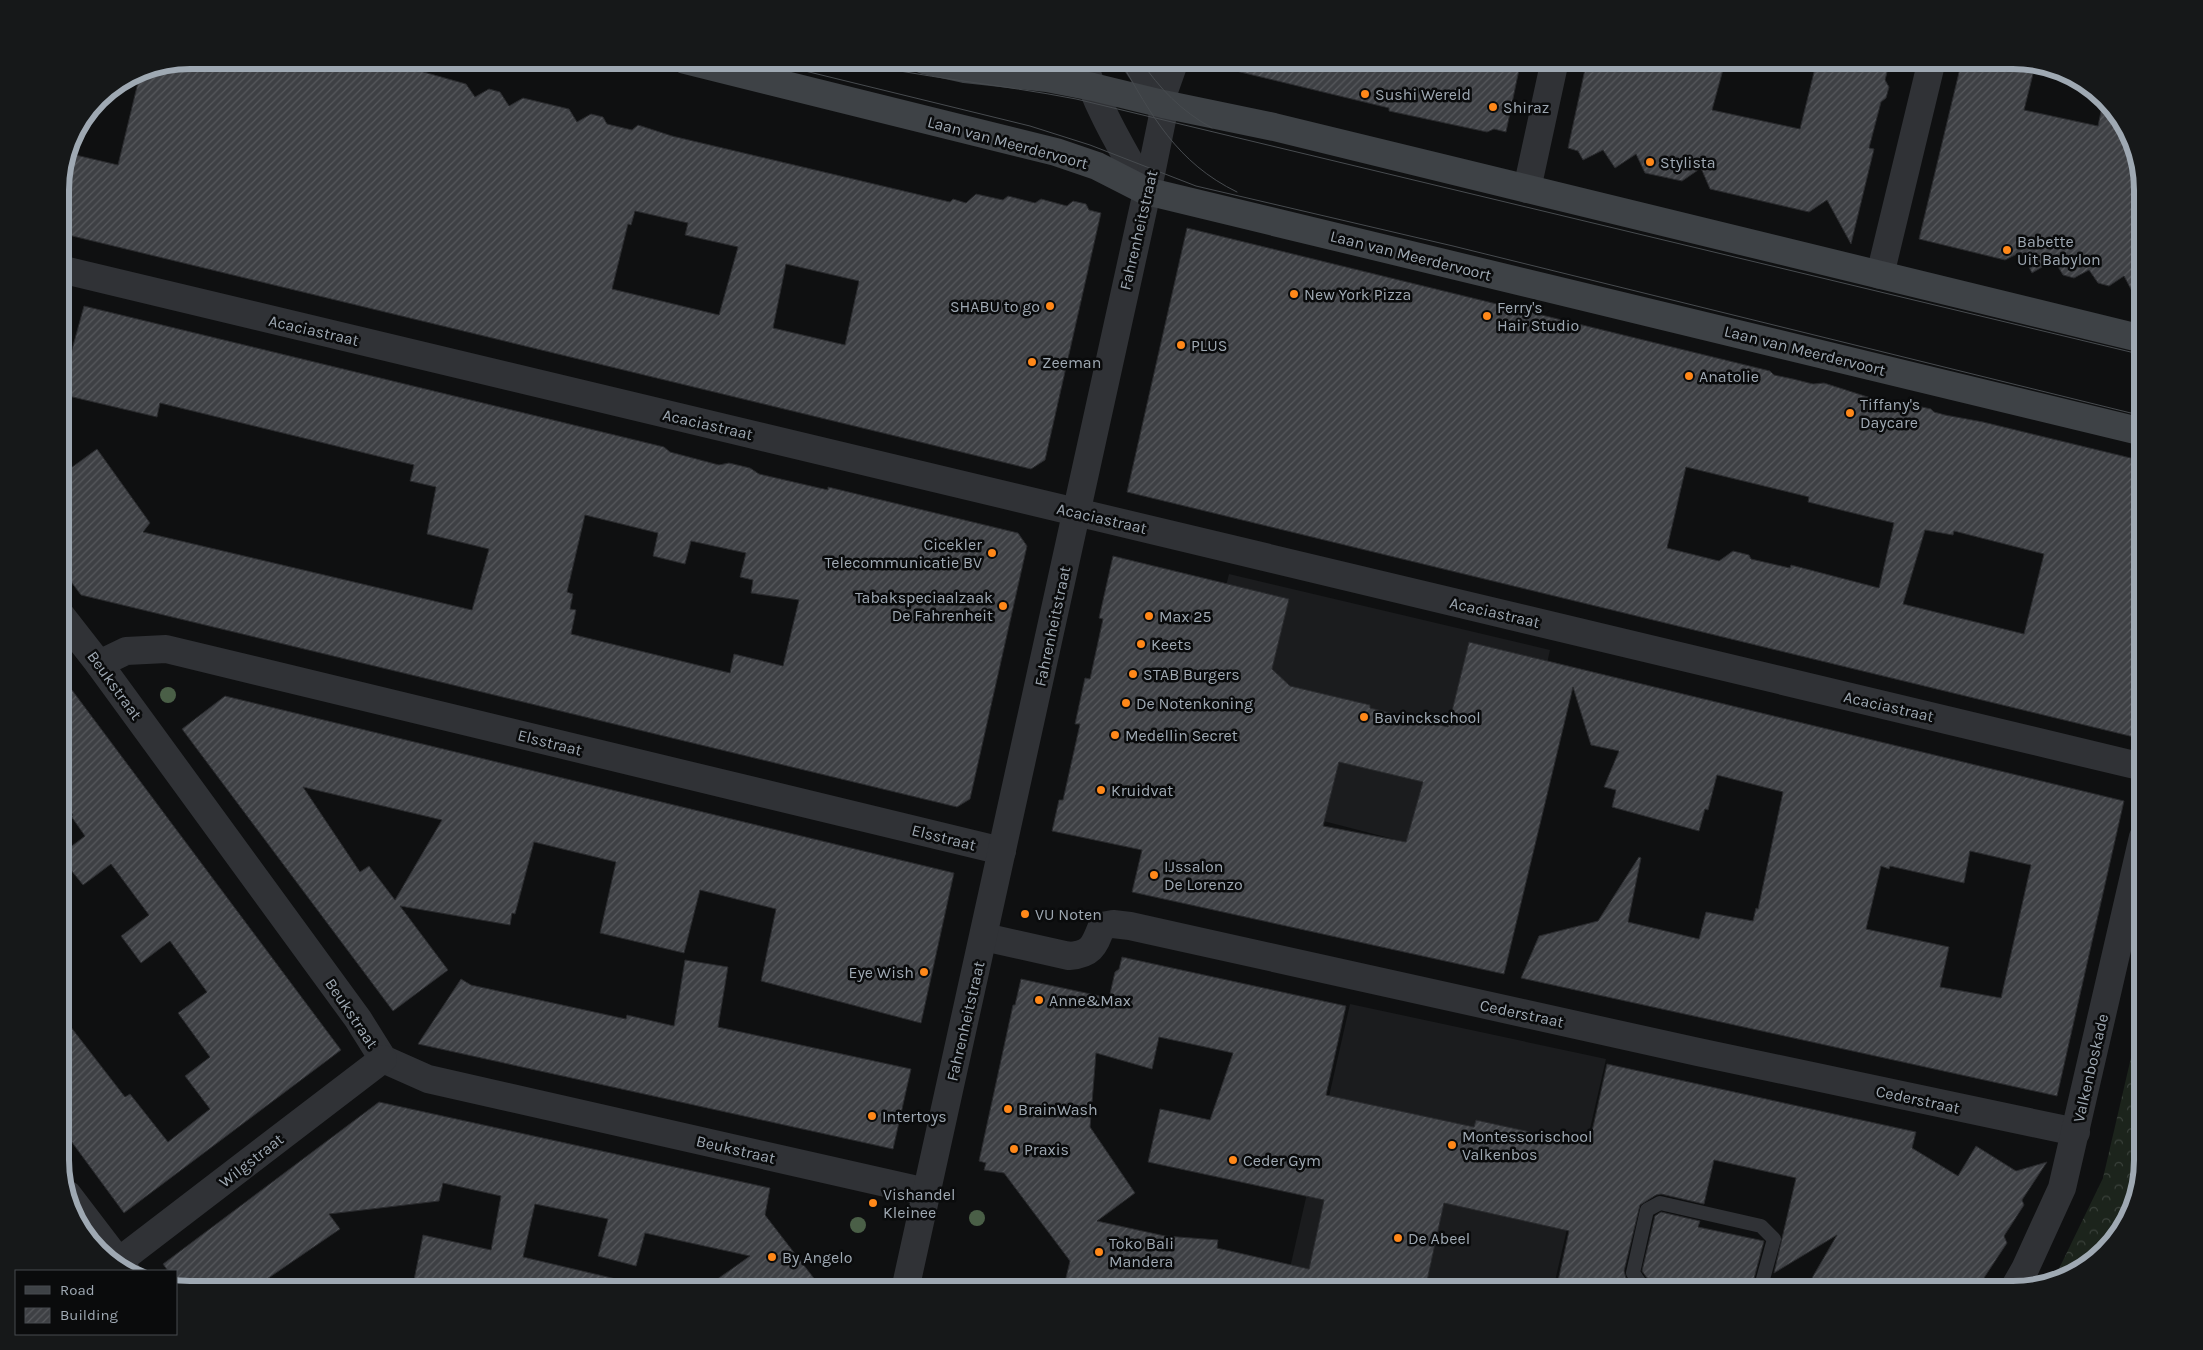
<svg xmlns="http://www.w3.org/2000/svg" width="2203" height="1350" font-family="Karla,sans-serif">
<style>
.built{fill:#1b1c1e}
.forest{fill:url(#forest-crowns)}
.building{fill:url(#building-hatch);stroke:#292a2d;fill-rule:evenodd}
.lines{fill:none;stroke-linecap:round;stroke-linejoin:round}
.lane{stroke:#303236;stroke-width:14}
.street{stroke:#303236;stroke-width:28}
.secondary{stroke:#3e4246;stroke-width:28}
.tram{stroke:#474b4f;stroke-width:1}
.tree{fill:#4a5f47}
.poi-dot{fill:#ff8819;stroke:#0a0b0c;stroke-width:2}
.labels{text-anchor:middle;stroke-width:5;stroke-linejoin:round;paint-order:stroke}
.poi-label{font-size:16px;fill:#9fa9b3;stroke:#0a0b0c;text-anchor:start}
.street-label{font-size:16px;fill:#9fa9b3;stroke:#0a0b0c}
.rim{fill:none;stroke:#9fa9b3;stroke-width:6}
</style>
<defs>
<pattern id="forest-crowns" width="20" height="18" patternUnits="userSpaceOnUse" patternTransform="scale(1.25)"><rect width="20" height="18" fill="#1c241c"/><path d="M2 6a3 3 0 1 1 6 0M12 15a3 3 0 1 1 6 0" fill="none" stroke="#3a413b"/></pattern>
<pattern id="building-hatch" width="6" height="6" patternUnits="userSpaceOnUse" patternTransform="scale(1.25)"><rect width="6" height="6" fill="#3e4044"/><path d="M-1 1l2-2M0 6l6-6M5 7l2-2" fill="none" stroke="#57595d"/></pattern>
</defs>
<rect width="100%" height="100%" fill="#0f1011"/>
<g class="built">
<path d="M1229 574 1550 650 1502 867 1176 783Z"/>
<path d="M1350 1004 1606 1059 1553 1290H1285Z"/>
</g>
<path class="forest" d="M2143 1006V1157L2123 1228 2078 1272 2054 1279 2103 1178Z"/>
<g class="building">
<path d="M190 60H381L466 84 475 97 489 89 500 92 509 106 523 98 569 109 577 122 591 114 603 117 607 124 632 130 638 125 672 136 950 202 953 199 966 203 976 194 1003 200 1008 196 1035 203 1041 199 1067 206 1073 201 1086 204 1089 210 1101 213 1045 460 1031 469 60 233V182L67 153 118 165 141 70ZM635 211 688 223 685 235 738 247 719 315 612 289 628 224 631 225ZM786 264 859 281 845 345 773 328Z"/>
<path d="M1233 60H1521L1506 132 1494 129 1487 132 1389 111V108L1232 70Z"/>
<path d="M1587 60H1699L1724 66 1712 110 1800 129 1817 60H1884L1883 67 1888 68 1885 80 1889 87 1886 98 1881 102 1869 148 1874 149 1851 244 1827 200 1809 212 1710 189 1701 168 1682 181 1645 173 1636 154 1615 168 1603 150 1583 160 1578 151 1568 148Z"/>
<path d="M1962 60H2013L2035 66 2024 110 2098 126 2103 102 2125 125 2143 182V312L2124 276 2109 286 2098 283 2089 270 2074 278 2063 275 2054 260 2032 273 2021 252 2005 260 1919 239Z"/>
<path d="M1187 228 1770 371 1774 375 1793 379 1813 384 1824 383 1874 399 1893 404 1899 402 1931 409 1934 412 1945 415 1983 422 2143 461V717L2138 738 1127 492ZM1686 467 1809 497 1808 502 1894 523 1879 588 1791 565 1790 568 1751 559 1749 555 1733 551 1719 561 1667 548ZM1925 530 1953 535 1954 531 2044 554 2024 634 1903 604Z"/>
<path d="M84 306 664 447 670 452 719 465 729 463 750 468 759 474 828 490V487L1018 533 1027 546 970 799 957 807 81 595 60 567V476L97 449 150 523 143 532 472 610 489 549 427 534 436 487 410 481 414 465 160 403 157 417 60 394V380L66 356 70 357ZM585 515 658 533 653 556 685 564 691 541 746 553 740 577 753 580 751 593 799 600 783 666 734 654 730 673 571 634 576 610 570 609 573 594 567 592Z"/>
<path d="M1113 556 1289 599 1272 669 1290 686 1370 705V708L1448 727 1469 642 2124 801 2057 1096 1521 978 1539 936 1598 921 1639 857 1641 858 1628 922 1699 939 1706 912 1753 921 1756 908 1758 909 1783 792 1717 775 1708 810 1705 809 1699 831 1612 807 1616 790 1604 787 1619 751 1591 745 1573 687 1504 974 1132 892 1142 850 1052 831 1059 800H1063L1080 724H1075L1085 678 1090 679 1103 619 1099 618ZM1339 762 1423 782 1406 842 1323 826ZM1970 851 2031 865 2001 998 1940 987 1949 947 1866 929 1881 866 1889 869 1890 866 1964 883Z"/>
<path d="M60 674 341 1050 124 1213 60 1126V1013L125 1097 130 1094 168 1142 210 1109 185 1076 210 1057 178 1013 207 992 170 941 141 963 121 936 149 915 111 864 83 885 63 860 71 854 68 849 85 836 71 816 73 815 60 798Z"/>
<path d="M225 696 954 873 921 1023 761 981 776 909 700 890 684 953 600 933 616 862 534 842 515 914 512 913 510 925 400 906 448 970 393 1011 182 729ZM303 787 442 820 395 900 369 866 360 872Z"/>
<path d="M1122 957 1346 1006 1326 1095 1474 1127 1476 1120 1589 1145 1607 1064 1916 1132 1912 1148 1958 1176 1976 1146 2016 1171 2047 1162 2022 1200 2024 1205 2004 1236 2007 1243 1976 1290H1805L1837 1235 1774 1273 1796 1178 1714 1160 1704 1204 1661 1194 1656 1195 1640 1205 1624 1271 1626 1278 1634 1290H1556L1569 1231 1444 1203 1425 1290H1081L1064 1286 1070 1261 1004 1173 984 1170 986 1163 979 1161 1013 1005H1015L1021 979 1109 998 1115 972 1119 969ZM1159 1037 1233 1053 1210 1120 1160 1109 1148 1162 1324 1200 1309 1269 1217 1248 1218 1240 1165 1236 1097 1221 1135 1193 1090 1127 1096 1053 1152 1069Z"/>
<path d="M685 960 728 967 718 1027 911 1069 893 1149 418 1044 461 979 471 985 626 1019 627 1015 674 1026Z"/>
<path d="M379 1102 770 1188 765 1215 823 1290H702L750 1256 645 1233 636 1266 598 1256 608 1219 535 1204 523 1257 616 1279 615 1290H412L423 1235 491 1250 501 1196 443 1183 439 1201 329 1214 340 1229 251 1290H190L181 1287 176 1282V1271H168L163 1264Z"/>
<path d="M1661 1212 1700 1221 1698 1227 1764 1241 1752 1286 1746 1290H1726L1686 1281 1685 1290H1669L1666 1283 1647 1278 1642 1271 1655 1216Z"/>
</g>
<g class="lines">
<path class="lane" d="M1660 1290 1642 1286 1633 1273 1647 1210 1660 1203 1761 1226 1774 1239 1760 1290"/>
<g class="street">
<path d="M1083 60C1094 103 1124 152 1146 191"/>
<path d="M1134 60 1163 104"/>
<path d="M1527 189 1555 60"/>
<path d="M60 269 2143 767"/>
<path d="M1880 275 1932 60"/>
<path d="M60 614 99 664 358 1019 383 1059 428 1079 926 1192"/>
<path d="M99 664 126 651 166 649 1002 851"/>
<path d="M984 937 1069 956C1092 954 1094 946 1102 926L1113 924 1130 926 1698 1052 2076 1132"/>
<path d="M68 1195 126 1271"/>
<path d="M119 1261 383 1059"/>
<path d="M905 1290 1152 169 1162 120 1164 91 1175 60"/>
<path d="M2013 1290 2025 1269 2062 1188 2143 837"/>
</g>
<g class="secondary">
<path d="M685 60 1056 152 1097 166 1146 191 2143 432"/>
<path d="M924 60 965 69 1047 78 1093 87 1163 104 1274 127 2143 339"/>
</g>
<g class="tram">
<path d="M760 60 1030 126 1090 145 1196 186 1453 246 2143 416"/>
<path d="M846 60C922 78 999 84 1076 99L2143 355"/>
<path d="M1120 60C1151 115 1177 163 1237 192"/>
<path d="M1140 60C1160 89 1181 111 1212 128"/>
</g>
</g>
<g class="tree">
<circle cx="168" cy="695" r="8"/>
<circle cx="977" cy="1218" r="8"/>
<circle cx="858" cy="1225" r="8"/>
</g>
<g class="poi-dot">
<circle cx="1365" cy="94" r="5"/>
<circle cx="1493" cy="107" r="5"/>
<circle cx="1650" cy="162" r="5"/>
<circle cx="2007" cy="250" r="5"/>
<circle cx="1294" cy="294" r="5"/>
<circle cx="1050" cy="306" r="5"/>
<circle cx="1487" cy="316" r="5"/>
<circle cx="1181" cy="345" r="5"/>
<circle cx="1032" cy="362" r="5"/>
<circle cx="1689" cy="376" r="5"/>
<circle cx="1850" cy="413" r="5"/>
<circle cx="992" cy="553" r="5"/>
<circle cx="1003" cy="606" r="5"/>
<circle cx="1149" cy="616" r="5"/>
<circle cx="1141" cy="644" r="5"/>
<circle cx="1133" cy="674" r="5"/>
<circle cx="1126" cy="703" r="5"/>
<circle cx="1364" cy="717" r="5"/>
<circle cx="1115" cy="735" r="5"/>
<circle cx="1101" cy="790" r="5"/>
<circle cx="1154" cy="875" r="5"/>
<circle cx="1025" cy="914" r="5"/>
<circle cx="924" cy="972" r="5"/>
<circle cx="1039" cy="1000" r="5"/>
<circle cx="1008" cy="1109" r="5"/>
<circle cx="872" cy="1116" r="5"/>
<circle cx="1452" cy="1145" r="5"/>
<circle cx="1014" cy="1149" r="5"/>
<circle cx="1233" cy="1160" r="5"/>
<circle cx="873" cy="1203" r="5"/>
<circle cx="1398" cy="1238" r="5"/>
<circle cx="1099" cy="1252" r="5"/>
<circle cx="772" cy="1257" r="5"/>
</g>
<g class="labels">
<g class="poi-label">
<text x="1375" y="100">Sushi Wereld</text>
<text x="1503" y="113">Shiraz</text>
<text x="1660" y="168">Stylista</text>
<text x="2017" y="247">Babette<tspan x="2017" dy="18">Uit Babylon</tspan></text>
<text x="1304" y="300">New York Pizza</text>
<text x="1040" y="312" text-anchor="end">SHABU to go</text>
<text x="1497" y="313">Ferry's<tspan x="1497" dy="18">Hair Studio</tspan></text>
<text x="1191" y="351">PLUS</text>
<text x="1042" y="368">Zeeman</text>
<text x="1699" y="382">Anatolie</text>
<text x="1860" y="410">Tiffany's<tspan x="1860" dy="18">Daycare</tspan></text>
<text x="982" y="550" text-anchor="end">Cicekler<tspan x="982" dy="18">Telecommunicatie BV</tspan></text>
<text x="993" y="603" text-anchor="end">Tabakspeciaalzaak<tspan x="993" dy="18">De Fahrenheit</tspan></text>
<text x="1159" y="622">Max 25</text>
<text x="1151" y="650">Keets</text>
<text x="1143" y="680">STAB Burgers</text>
<text x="1136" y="709">De Notenkoning</text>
<text x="1374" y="723">Bavinckschool</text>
<text x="1125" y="741">Medellin Secret</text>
<text x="1111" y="796">Kruidvat</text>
<text x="1164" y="872">IJssalon<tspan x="1164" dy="18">De Lorenzo</tspan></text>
<text x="1035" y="920">VU Noten</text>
<text x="914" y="978" text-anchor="end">Eye Wish</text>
<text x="1049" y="1006">Anne&amp;Max</text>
<text x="1018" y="1115">BrainWash</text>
<text x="882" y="1122">Intertoys</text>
<text x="1462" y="1142">Montessorischool<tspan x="1462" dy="18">Valkenbos</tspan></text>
<text x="1024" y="1155">Praxis</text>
<text x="1243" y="1166">Ceder Gym</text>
<text x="883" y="1200">Vishandel<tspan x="883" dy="18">Kleinee</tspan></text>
<text x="1408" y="1244">De Abeel</text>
<text x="1109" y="1249">Toko Bali<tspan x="1109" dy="18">Mandera</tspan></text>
<text x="782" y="1263">By Angelo</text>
</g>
<g class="street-label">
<text transform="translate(1008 142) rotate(15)" y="6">Laan van Meerdervoort</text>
<text transform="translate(1138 230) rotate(-77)" y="6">Fahrenheitstraat</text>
<text transform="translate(1411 255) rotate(14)" y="6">Laan van Meerdervoort</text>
<text transform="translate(314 330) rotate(13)" y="6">Acaciastraat</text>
<text transform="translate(1805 350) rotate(14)" y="6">Laan van Meerdervoort</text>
<text transform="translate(708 424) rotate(13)" y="6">Acaciastraat</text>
<text transform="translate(1102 518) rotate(13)" y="6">Acaciastraat</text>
<text transform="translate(1495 612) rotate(13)" y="6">Acaciastraat</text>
<text transform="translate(1052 626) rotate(-78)" y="6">Fahrenheitstraat</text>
<text transform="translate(115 685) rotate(54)" y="6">Beukstraat</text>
<text transform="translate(1889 706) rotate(13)" y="6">Acaciastraat</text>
<text transform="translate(550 742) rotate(14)" y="6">Elsstraat</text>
<text transform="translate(944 837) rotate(14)" y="6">Elsstraat</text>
<text transform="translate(352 1013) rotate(56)" y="6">Beukstraat</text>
<text transform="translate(1522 1013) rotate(12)" y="6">Cederstraat</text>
<text transform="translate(965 1021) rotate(-77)" y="6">Fahrenheitstraat</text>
<text transform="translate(2090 1068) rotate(-77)" y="6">Valkenboskade</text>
<text transform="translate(1918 1099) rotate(12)" y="6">Cederstraat</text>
<text transform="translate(736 1149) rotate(13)" y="6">Beukstraat</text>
<text transform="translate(251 1160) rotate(-38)" y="6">Wilgstraat</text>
</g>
</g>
<path d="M0 0H2203V1350H0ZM190 69H2013A121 121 0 0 1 2134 190V1160A121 121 0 0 1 2013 1281H190A121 121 0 0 1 69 1160V190A121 121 0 0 1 190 69Z" fill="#161819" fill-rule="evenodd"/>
<path class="rim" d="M190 69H2013A121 121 0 0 1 2134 190V1160A121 121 0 0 1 2013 1281H190A121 121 0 0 1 69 1160V190A121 121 0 0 1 190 69Z"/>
<rect x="15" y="1270" width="162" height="65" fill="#0a0b0c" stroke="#464a4f"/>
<rect x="25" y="1286" width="25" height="8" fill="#3e4246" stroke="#464a4f"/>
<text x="60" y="1295" font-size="15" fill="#9fa9b3">Road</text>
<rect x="25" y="1308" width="25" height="15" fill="url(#building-hatch)" stroke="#464a4f"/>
<text x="60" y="1320" font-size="15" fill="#9fa9b3">Building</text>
</svg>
